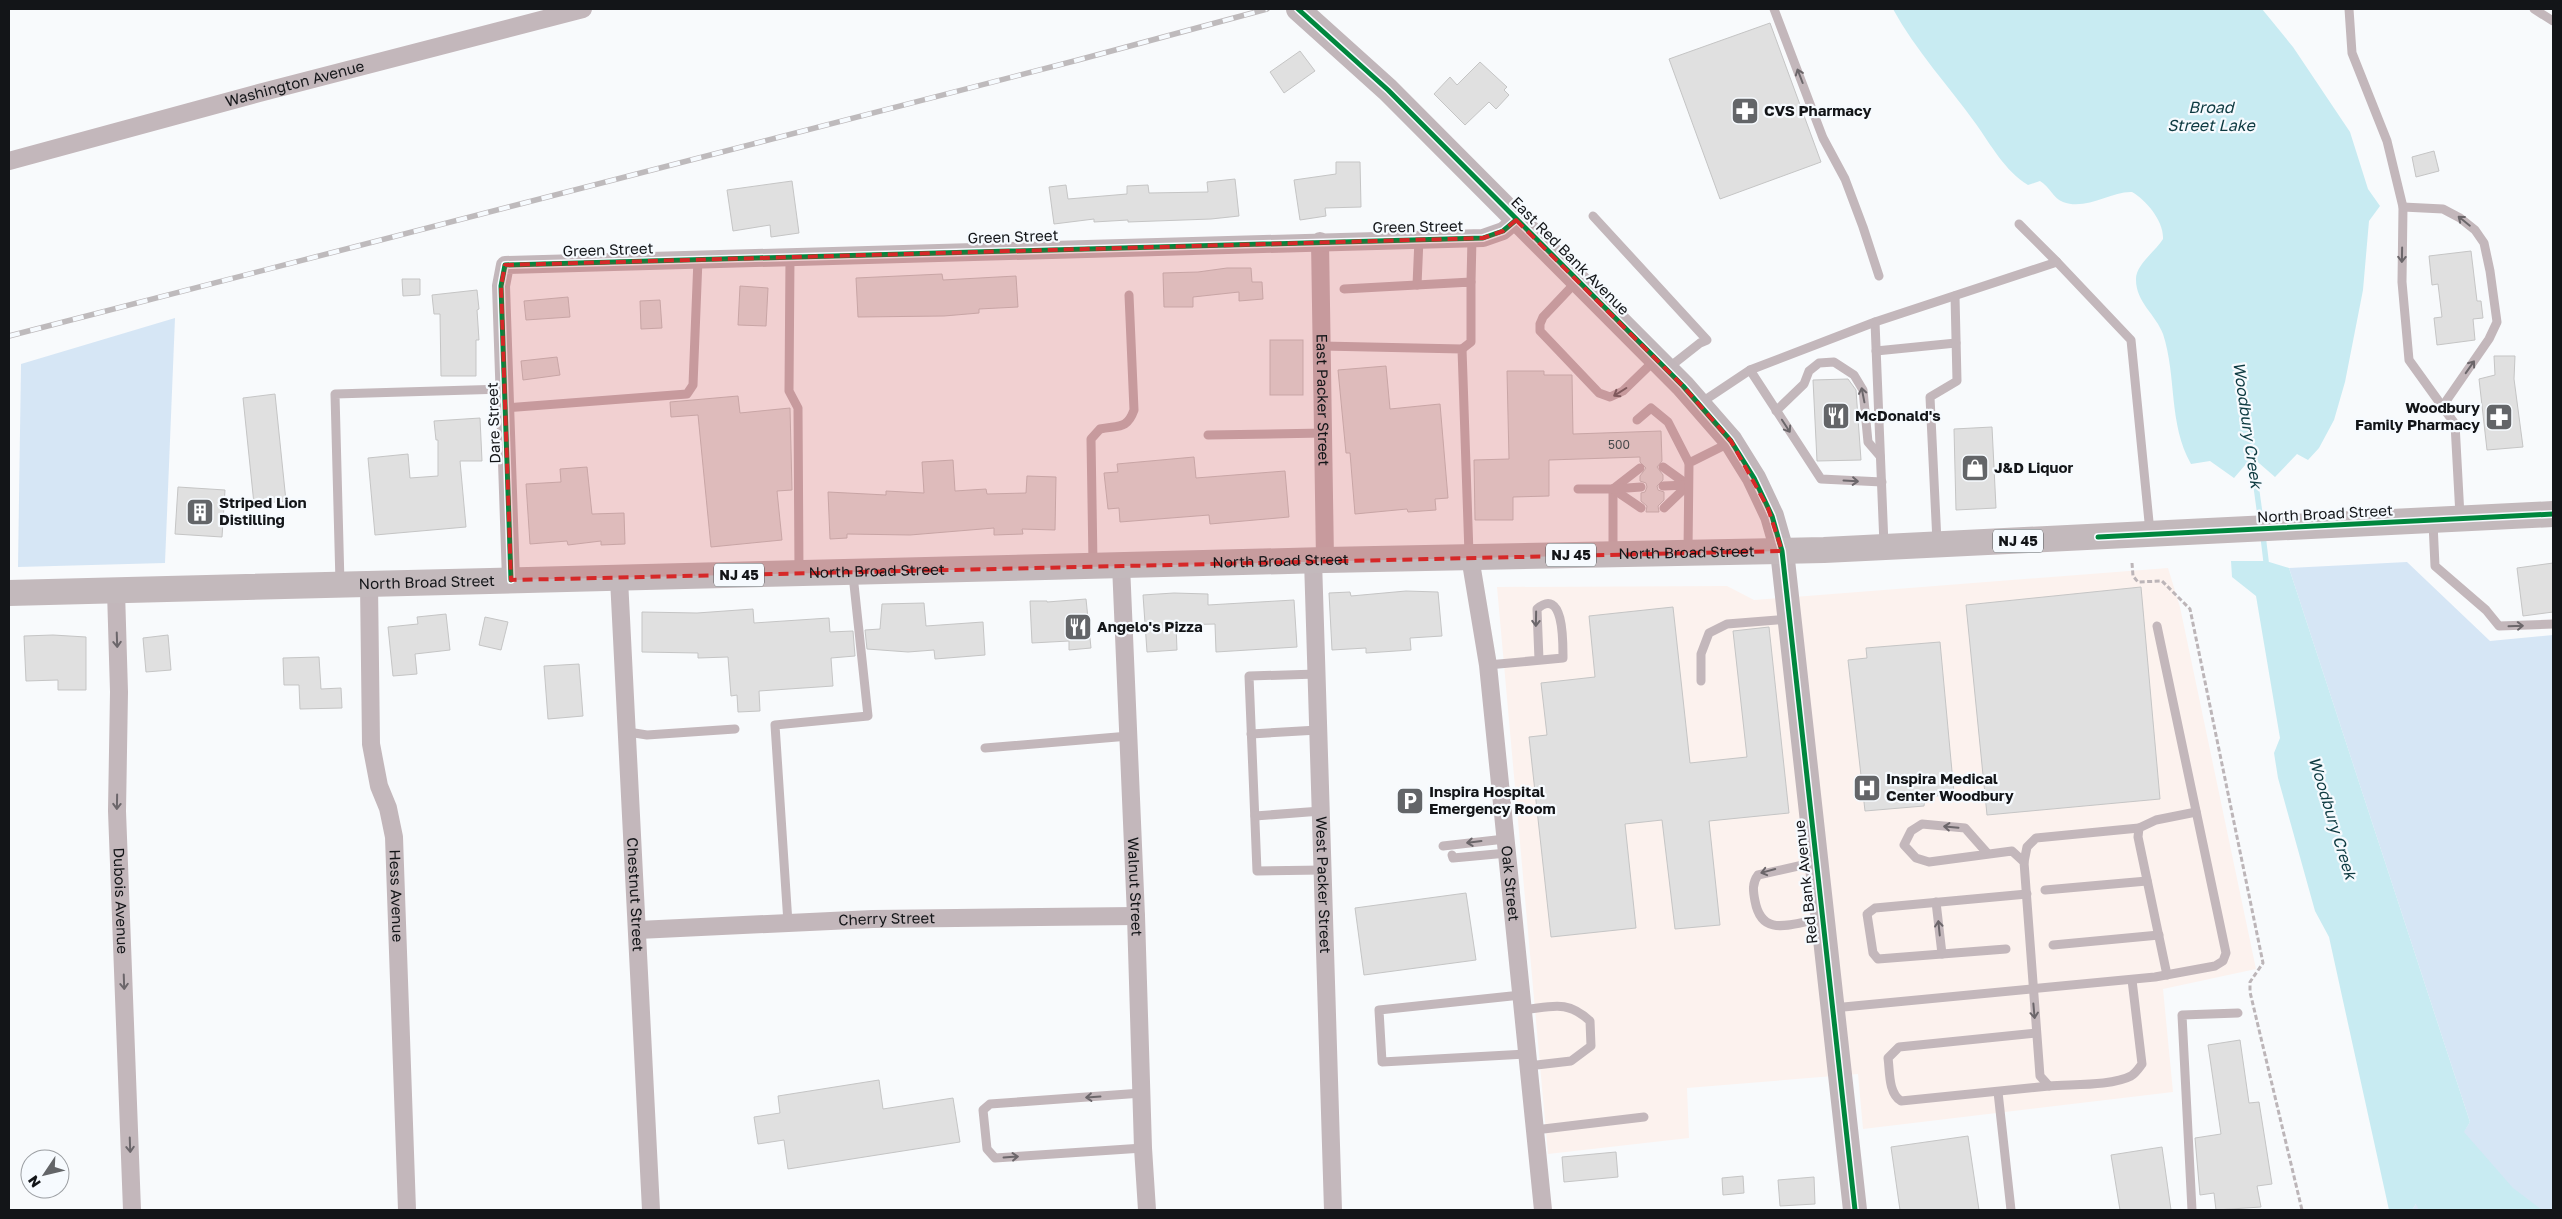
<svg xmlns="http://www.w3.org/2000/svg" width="2562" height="1219" font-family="'Golos Text',sans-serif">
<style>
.medical{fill:#fcf2ee}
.green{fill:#d6e6f5}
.water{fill:#c8ebf2}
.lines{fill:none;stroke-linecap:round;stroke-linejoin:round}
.stream{stroke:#c8ebf2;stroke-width:5.5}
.building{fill:#e0e0e0;stroke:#c5c5c5}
.path{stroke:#bcb5b8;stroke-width:3;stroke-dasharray:5 2.5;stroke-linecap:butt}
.lane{stroke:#c3b7bb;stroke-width:9}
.street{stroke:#c3b7bb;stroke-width:18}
.secondary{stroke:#c1b6ba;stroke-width:24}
.primary{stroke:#c3b9bc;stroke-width:26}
.rail-casing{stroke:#bebabc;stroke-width:5.5}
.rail{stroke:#f6fafe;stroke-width:4;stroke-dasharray:11;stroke-linecap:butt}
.cycleway-casing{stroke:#f6fafe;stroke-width:8}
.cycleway{stroke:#00873e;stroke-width:5}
.oneway{stroke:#6b666a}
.marked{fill:#d62828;fill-opacity:0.2;stroke:#d62828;stroke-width:4;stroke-dasharray:10 6;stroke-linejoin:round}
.labels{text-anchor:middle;stroke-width:4.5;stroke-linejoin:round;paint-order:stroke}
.number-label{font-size:12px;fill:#484a4c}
.shield{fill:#f6fafe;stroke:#575a5d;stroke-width:1}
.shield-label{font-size:14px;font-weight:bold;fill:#131518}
.street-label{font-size:15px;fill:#131518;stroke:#f6fafe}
.poi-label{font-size:15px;font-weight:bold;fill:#131518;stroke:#f6fafe;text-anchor:start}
.water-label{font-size:16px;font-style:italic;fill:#0d3a41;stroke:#f6fafe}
</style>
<rect width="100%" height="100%" fill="#f8fafc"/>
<path class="medical" d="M2168 568 2180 607 2256 969 2163 989 2173 1092 1863 1129 1858 1074 1687 1088 1689 1138 1548 1154 1497 587 1727 586 1754 600Z"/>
<g class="green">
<path d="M175 318 165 563 18 567 21 364Z"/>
<path d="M2407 562 2490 641 2553 635V1210H2412L2470 1122 2289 568Z"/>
</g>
<g class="water">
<path d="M1893 9H2262L2293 47 2350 132 2368 189 2380 206 2369 221 2363 290 2345 382 2334 420 2319 448 2308 460 2297 454 2275 477 2252 457 2234 478 2210 461 2191 464C2168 423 2177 377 2163 334 2156 315 2136 302 2136 280 2135 265 2156 251 2163 239 2164 221 2146 200 2132 192 2111 191 2086 211 2063 202 2053 198 2050 187 2040 181L2028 185C2005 171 1991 145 1976 124 1948 85 1916 51 1893 9Z"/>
<path d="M2231 561H2266L2289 568 2470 1122 2464 1132 2513 1188 2542 1210H2419L2416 1204 2412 1210H2389L2329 937 2315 911 2278 778 2274 753 2280 738 2256 596 2232 577Z"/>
</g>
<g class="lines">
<g class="stream">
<path d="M2251 449 2261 522"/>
<path d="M2263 536 2266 561"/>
</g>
</g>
<g class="building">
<path d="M1770 23 1821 162 1720 199 1669 59Z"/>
<path d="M1300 51 1315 71 1284 93 1270 72Z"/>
<path d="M1480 62 1507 87 1504 90 1509 95 1496 109 1489 102 1465 125 1434 94 1450 77 1457 85Z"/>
<path d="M2434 151 2439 171 2416 177 2412 157Z"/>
<path d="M1336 162H1360L1361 207 1325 208 1326 216 1300 220 1294 180 1336 174Z"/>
<path d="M1235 179 1239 216 1211 219 1128 222V220L1094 222V219L1054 224 1049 187 1066 185 1068 199 1127 194V186L1148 185 1149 193 1208 192 1207 182Z"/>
<path d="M792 181 799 233 771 237 770 225 733 231 727 190Z"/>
<path d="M2471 251 2477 301H2481L2483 318 2473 319 2475 340 2437 345 2434 318 2442 317 2438 284 2432 285 2429 256Z"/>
<path d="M1227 268H1251L1252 282H1262L1263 299 1239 301V292L1193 297V307H1164L1163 273 1198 272Z"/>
<path d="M942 274 943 280 1016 276 1018 307 979 309V313L944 316 858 317 856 278Z"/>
<path d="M402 279H420V295L403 296Z"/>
<path d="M740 286 768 288 766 326 738 325Z"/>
<path d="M477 290 479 309 477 310 479 340H476V376H441L440 314H434L432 295Z"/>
<path d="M568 297 570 317 526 320 524 301Z"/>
<path d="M660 300 662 328 641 329 640 301Z"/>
<rect x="1270" y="340" width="33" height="55"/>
<path d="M2494 356H2515L2514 379 2523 447 2487 450 2479 379 2495 375Z"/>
<path d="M557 357 560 375 523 380 521 361Z"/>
<path d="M1386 366 1390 409 1440 404 1448 498 1435 499 1436 510 1408 512 1407 509 1355 514 1350 453H1346L1338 370Z"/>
<path d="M1507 371H1544V375H1572L1573 434 1661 431 1662 461 1657 467 1663 475V480L1657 486 1658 490 1664 492V500L1658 506 1659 512H1646L1647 506 1641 501V493L1645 492 1647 487 1646 483 1640 481V476L1646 468 1640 462V457L1549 460V496L1513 497V520H1475L1474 460 1509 459Z"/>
<path d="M1848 379 1856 390 1861 460 1817 461 1813 380Z"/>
<path d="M275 394 286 501 254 504 243 398Z"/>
<path d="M738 396 740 413 790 408 792 490 777 491 782 540 711 547 698 415 671 417 670 402Z"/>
<path d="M480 418 482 461H460L466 527 375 535 368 458 408 454 410 478 438 476V440H436L434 421Z"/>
<path d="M1992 427 1996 508 1956 510 1954 429Z"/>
<path d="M1194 457 1196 478 1285 471 1289 517 1210 524 1209 515 1120 522 1119 508 1108 509 1104 473 1118 472 1117 464Z"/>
<path d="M953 460 955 491 986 489 987 494 1026 493 1027 476 1056 477 1055 530 1022 529 1023 534 994 535V528L910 535 847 534V538L830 539 828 492 886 495V491L924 493 922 462Z"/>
<path d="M587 467 592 514 624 513 625 544 601 545V541L568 545 567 541 530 544 526 484 561 482 560 469Z"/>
<path d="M178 487 225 490 222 537 175 534Z"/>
<path d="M2553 563V612L2523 616 2517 568Z"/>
<path d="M2141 587 2160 799 1987 815 1966 605Z"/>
<path d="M1406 591 1438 592 1442 636 1410 638 1411 650 1366 653V648L1332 650 1329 593 1350 592 1351 596Z"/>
<path d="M1174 593 1208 594V605L1294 600 1297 647 1216 652 1215 624 1176 625 1177 650 1147 652 1143 595Z"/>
<path d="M1086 599 1091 648 1069 650V641L1032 643 1030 601H1047V602Z"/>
<path d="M924 603 926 626 983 622 985 655 935 659 934 650 908 652 867 649 865 630 880 629 882 604Z"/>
<path d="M1673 607 1690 763 1747 757 1733 631 1769 627 1789 813 1709 821 1720 925 1675 929 1662 820 1625 824 1636 928 1551 937 1529 737 1547 735 1541 683 1595 677 1589 616Z"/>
<path d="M753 609 754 623 829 618 830 632 853 631 855 656 831 658 833 686 759 691 760 711 738 712 737 695 731 696 728 657 698 658V653L642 652V612L697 613Z"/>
<path d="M446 614 450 650 415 654 417 674 393 676 388 627 418 624 417 617Z"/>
<path d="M485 617 508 622 501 650 479 645Z"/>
<path d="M53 635 86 637V690H58V680L26 681 24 636Z"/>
<path d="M168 635 171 670 146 672 143 638Z"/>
<path d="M1940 642 1954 793 1925 798 1924 806 1865 811 1848 660 1867 658 1866 648Z"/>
<path d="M319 657 321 689 341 688 342 708 300 709 299 685H284L283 658Z"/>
<path d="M579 664 583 716 548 719 544 666Z"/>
<path d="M1466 893 1476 960 1364 975 1355 908Z"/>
<path d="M2240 1040 2249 1103 2259 1102 2272 1184 2257 1186 2261 1207 2216 1210 2214 1193 2200 1195 2195 1138 2221 1134 2208 1045Z"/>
<path d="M879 1080 883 1109 953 1098 960 1142 788 1169 784 1140 758 1144 754 1117 780 1113 778 1096Z"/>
<path d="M1968 1136 1979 1210H1900L1891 1147Z"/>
<path d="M2162 1147 2171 1210H2120L2111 1155Z"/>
<path d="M1616 1152 1618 1177 1564 1182 1562 1157Z"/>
<path d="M1743 1176 1744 1193 1723 1195 1722 1178Z"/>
<path d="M1814 1177 1815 1204 1780 1206 1778 1180Z"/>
</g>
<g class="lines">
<path class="path" d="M2132 563 2133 576 2138 582 2162 581 2190 609 2263 963 2250 982V992L2302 1210"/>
<g class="lane">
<path d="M1774 9 1823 138 1845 179 1863 227 1879 276"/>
<path d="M2349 9 2352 53 2387 141 2403 207 2402 282 2409 360 2455 424 2460 516"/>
<path d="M2534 9 2553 21"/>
<path d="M2403 207 2443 209 2460 218 2475 230 2484 243 2490 271 2497 322 2489 339 2442 407"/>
<path d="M1593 216 1707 340 1700 343 1667 369"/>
<path d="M2019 224 2057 262"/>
<path d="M790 257 789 391 798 408 799 572"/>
<path d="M1577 281 1543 317 1540 324V331L1599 393 1610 397 1623 391 1656 359"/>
<path d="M1471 282 1472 238"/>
<path d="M1417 285 1419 239"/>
<path d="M1344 289 1471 282V342L1462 349"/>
<path d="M1875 322 1884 545"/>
<path d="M1322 346 1462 349 1469 554"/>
<path d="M1876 351 1956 343"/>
<path d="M1750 370 1821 479 1882 482"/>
<path d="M1699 404 1750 370 1875 322 2057 262 2131 340 2150 532"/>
<path d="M506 408 687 394 693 385 698 259"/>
<path d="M1776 411 1804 384 1809 371 1819 363 1834 362 1854 375 1863 390 1868 442 1880 456"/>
<path d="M1637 420 1651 408 1668 422 1689 463"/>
<path d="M1208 435 1324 433"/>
<path d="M1663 467 1688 485"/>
<path d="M1663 486 1688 485 1664 508"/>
<path d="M1578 489H1613V552"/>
<path d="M1613 489 1640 468"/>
<path d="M1613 489 1641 508"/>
<path d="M1613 489 1641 487"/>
<path d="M2433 523 2435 566 2486 610 2499 626 2553 624"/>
<path d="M1937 542 1930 397 1957 381 1955 296"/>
<path d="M1688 551 1689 463 1731 442"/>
<path d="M1093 563 1091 439 1100 429C1118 425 1127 430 1134 410L1129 295"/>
<path d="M340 583 335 394 505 389"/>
<path d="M1488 665 1563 658C1563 643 1564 586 1537 609L1539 660"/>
<path d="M1317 674 1249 676 1257 871 1323 870"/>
<path d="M1701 681V654L1709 633 1727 624 1790 619"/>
<path d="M628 732 647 735 735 729"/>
<path d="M1251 734 1318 730"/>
<path d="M985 748 1129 736"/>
<path d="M1255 816 1321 811"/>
<path d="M1443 846 1505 839"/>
<path d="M1988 854 1965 828 1922 824 1911 831 1904 845 1916 858 1929 862 2012 851 2024 862 2040 1076 2049 1086C2071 1084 2112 1086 2131 1076 2136 1073 2139 1068 2142 1064L2132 980"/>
<path d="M1452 855 1453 858 1507 853"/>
<path d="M1816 862 1758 875C1752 883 1753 891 1755 901 1762 939 1792 923 1821 919"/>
<path d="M2024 862 2027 847 2036 838 2139 828"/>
<path d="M2045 890 2147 881"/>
<path d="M1936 902 1942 954"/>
<path d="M788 923 775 725 868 716 853 575"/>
<path d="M2053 945 2159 935"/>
<path d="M2006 949 1878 959 1873 953 1867 914 1875 908 2027 894"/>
<path d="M2167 975 2138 837 2139 828 2156 820 2196 812"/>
<path d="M1521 995 1379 1010 1382 1062 1527 1054"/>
<path d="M1833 1008 2155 977 2215 966 2223 961 2226 953 2157 626"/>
<path d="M1522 1010C1552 1007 1566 999 1590 1021L1591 1046 1571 1061 1528 1066"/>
<path d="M2036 1033 1899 1047 1888 1058C1890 1071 1888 1093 1901 1101L2049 1086"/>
<path d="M1998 1092 2011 1210"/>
<path d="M1142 1093 990 1104 983 1110 987 1149 995 1158 1143 1148"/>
<path d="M1535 1130 1644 1117"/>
<path d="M2192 1210 2182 1015 2238 1013"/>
</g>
<g class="street">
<path id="s1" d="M9 161 259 93 583 9"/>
<path id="s2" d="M1320 241 1325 560"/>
<path id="s3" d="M1470 557 1488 665 1543 1210"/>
<path id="s4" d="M1313 560 1333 1210"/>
<path id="s5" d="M1121 565 1136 916 1143 1148 1147 1210"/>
<path id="s6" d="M619 579 651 1210"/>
<path d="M511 580 501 286 505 265 1483 238 1503 231 1516 220"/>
<path id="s7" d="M369 584 371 744 379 786 388 808 394 837 407 1210"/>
<path id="s8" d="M116 591 119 692 117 811 132 1210"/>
<path id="s9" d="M638 930 873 919 1136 916"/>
</g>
<path class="secondary" d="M1298 9 1388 90 1683 386 1731 441 1754 478 1772 516 1782 551 1855 1210"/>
<path class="primary" id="s10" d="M9 593 1325 560 1824 550 2553 514"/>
<g class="rail-casing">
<path id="rail" d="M9 336 1078 60 1267 9"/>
</g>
<use href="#rail" class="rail"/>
<g class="cycleway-casing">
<g id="cycleway">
<path d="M1298 9 1388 90 1683 386 1731 441 1754 478 1772 516 1782 551 1855 1210"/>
<path d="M2098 537 2553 514"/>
<path d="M511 580 501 286 505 265 1483 238 1503 231 1516 220"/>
</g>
</g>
<use href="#cycleway" class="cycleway"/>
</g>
<defs><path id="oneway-shaft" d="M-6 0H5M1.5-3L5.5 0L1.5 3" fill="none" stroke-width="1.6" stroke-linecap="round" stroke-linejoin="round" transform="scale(1.25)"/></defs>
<g class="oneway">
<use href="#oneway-shaft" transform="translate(1800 76) rotate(-111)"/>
<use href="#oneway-shaft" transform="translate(2464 221) rotate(-141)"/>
<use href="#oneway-shaft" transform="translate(2402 255) rotate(91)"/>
<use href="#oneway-shaft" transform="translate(2470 367) rotate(-55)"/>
<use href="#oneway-shaft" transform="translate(1620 392) rotate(148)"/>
<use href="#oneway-shaft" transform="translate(1863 395) rotate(-101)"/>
<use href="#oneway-shaft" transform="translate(1786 426) rotate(57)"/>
<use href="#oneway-shaft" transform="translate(1851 481) rotate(3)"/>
<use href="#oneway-shaft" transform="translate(1536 619) rotate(91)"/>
<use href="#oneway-shaft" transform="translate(2516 626) rotate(-2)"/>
<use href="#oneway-shaft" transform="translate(117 640) rotate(88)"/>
<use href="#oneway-shaft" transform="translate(117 802) rotate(91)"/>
<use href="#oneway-shaft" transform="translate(1951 827) rotate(-175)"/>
<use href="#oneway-shaft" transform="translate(1474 842) rotate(173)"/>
<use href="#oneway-shaft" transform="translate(1768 871) rotate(165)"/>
<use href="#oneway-shaft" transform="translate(1939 928) rotate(-96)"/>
<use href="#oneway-shaft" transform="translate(124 982) rotate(88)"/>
<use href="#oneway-shaft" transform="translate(2034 1011) rotate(85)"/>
<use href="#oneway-shaft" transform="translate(1093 1097) rotate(176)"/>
<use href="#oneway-shaft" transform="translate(130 1145) rotate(88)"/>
<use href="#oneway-shaft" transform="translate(1011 1157) rotate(-4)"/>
</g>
<path class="marked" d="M1516 220 1683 386 1731 441 1768 508 1782 551 511 580 501 286 505 265 1483 238 1503 231Z"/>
<defs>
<g id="pharmacy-square" transform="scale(1.4375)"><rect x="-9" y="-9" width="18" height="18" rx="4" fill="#636568" stroke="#f6fafe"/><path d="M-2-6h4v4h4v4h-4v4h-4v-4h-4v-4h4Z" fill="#fff"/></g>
<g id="restaurant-square" transform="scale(1.4375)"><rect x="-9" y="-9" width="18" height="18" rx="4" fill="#636568" stroke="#f6fafe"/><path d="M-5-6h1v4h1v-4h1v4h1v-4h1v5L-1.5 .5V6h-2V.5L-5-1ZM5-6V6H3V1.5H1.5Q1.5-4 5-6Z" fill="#fff"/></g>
<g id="shop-square" transform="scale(1.4375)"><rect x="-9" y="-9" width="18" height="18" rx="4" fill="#636568" stroke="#f6fafe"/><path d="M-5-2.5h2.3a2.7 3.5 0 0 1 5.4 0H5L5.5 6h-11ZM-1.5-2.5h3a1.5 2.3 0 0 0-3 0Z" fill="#fff"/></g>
<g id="building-square" transform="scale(1.4375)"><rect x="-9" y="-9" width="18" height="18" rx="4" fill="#636568" stroke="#f6fafe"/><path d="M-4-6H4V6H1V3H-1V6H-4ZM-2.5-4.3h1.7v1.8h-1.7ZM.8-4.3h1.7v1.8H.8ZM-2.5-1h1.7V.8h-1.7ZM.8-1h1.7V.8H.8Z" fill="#fff"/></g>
<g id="hospital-square" transform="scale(1.4375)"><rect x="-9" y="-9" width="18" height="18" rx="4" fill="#636568" stroke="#f6fafe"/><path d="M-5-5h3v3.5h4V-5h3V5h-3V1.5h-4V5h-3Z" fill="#fff"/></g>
<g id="parking-square" transform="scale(1.4375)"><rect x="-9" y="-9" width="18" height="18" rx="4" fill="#636568" stroke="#f6fafe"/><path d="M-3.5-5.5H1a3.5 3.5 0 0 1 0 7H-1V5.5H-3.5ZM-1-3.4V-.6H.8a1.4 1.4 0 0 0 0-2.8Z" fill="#fff"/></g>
</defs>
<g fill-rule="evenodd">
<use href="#pharmacy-square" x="1745" y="111"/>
<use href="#restaurant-square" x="1836" y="416"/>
<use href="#pharmacy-square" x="2499" y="417"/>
<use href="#shop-square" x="1975" y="468"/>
<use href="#building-square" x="200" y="512"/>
<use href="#restaurant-square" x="1078" y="627"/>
<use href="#hospital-square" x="1867" y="788"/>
<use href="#parking-square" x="1410" y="801"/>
</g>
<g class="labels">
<g class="number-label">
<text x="1619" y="449">500</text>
</g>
<g class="shield">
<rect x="1993" y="529.5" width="50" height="23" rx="4"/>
<rect x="1546" y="543.5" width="50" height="23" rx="4"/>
<rect x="714" y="563.5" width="50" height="23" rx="4"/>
</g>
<g class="shield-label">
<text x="2018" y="546">NJ 45</text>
<text x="1571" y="560">NJ 45</text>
<text x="739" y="580">NJ 45</text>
</g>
<g class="street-label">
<text dy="5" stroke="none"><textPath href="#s1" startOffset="296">Washington Avenue</textPath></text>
<text transform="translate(1418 227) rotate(-1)" y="5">Green Street</text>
<text transform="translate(1013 237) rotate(-2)" y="5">Green Street</text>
<text transform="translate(608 250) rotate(-2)" y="5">Green Street</text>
<text transform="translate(1570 256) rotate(45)" y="5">East Red Bank Avenue</text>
<text dy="5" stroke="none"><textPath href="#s2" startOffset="159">East Packer Street</textPath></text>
<text transform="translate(494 423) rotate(-92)" y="5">Dare Street</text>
<text transform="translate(2325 514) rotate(-3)" y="5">North Broad Street</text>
<text dy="5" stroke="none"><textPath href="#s10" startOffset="1678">North Broad Street</textPath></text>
<text dy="5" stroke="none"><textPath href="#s10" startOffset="1272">North Broad Street</textPath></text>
<text dy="5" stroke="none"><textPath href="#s10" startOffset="868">North Broad Street</textPath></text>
<text dy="5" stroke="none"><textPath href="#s10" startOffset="418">North Broad Street</textPath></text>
<text transform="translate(1806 882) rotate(-96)" y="5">Red Bank Avenue</text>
<text dy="5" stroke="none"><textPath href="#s3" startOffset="329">Oak Street</textPath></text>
<text dy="5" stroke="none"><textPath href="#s4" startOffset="325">West Packer Street</textPath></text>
<text dy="5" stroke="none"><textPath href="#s5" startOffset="322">Walnut Street</textPath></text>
<text dy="5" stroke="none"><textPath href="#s6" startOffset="316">Chestnut Street</textPath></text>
<text dy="5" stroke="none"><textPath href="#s7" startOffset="315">Hess Avenue</textPath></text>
<text dy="5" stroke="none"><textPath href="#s8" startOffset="310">Dubois Avenue</textPath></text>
<text dy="5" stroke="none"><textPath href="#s9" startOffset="249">Cherry Street</textPath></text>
</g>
<g class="poi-label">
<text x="1764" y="116">CVS Pharmacy</text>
<text x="2480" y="413" text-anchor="end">Woodbury<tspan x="2480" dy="17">Family Pharmacy</tspan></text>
<text x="1855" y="421">McDonald's</text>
<text x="1994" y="473">J&amp;D Liquor</text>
<text x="219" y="508">Striped Lion<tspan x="219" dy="17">Distilling</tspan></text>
<text x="1097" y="632">Angelo's Pizza</text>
<text x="1886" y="784">Inspira Medical<tspan x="1886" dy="17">Center Woodbury</tspan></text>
<text x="1429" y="797">Inspira Hospital<tspan x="1429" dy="17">Emergency Room</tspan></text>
</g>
<g class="water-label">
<text x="2211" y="113">Broad<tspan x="2211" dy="18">Street Lake</tspan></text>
<text transform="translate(2248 425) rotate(82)" y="6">Woodbury Creek</text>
<text transform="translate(2333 818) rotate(73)" y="6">Woodbury Creek</text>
</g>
</g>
<rect width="2562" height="1219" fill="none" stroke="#131518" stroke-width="20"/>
<g transform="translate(45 1174) rotate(235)"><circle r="24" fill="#f6fafe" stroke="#9b9ea2"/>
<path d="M0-4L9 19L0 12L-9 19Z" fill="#636568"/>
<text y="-8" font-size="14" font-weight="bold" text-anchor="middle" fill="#131518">N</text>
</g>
</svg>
